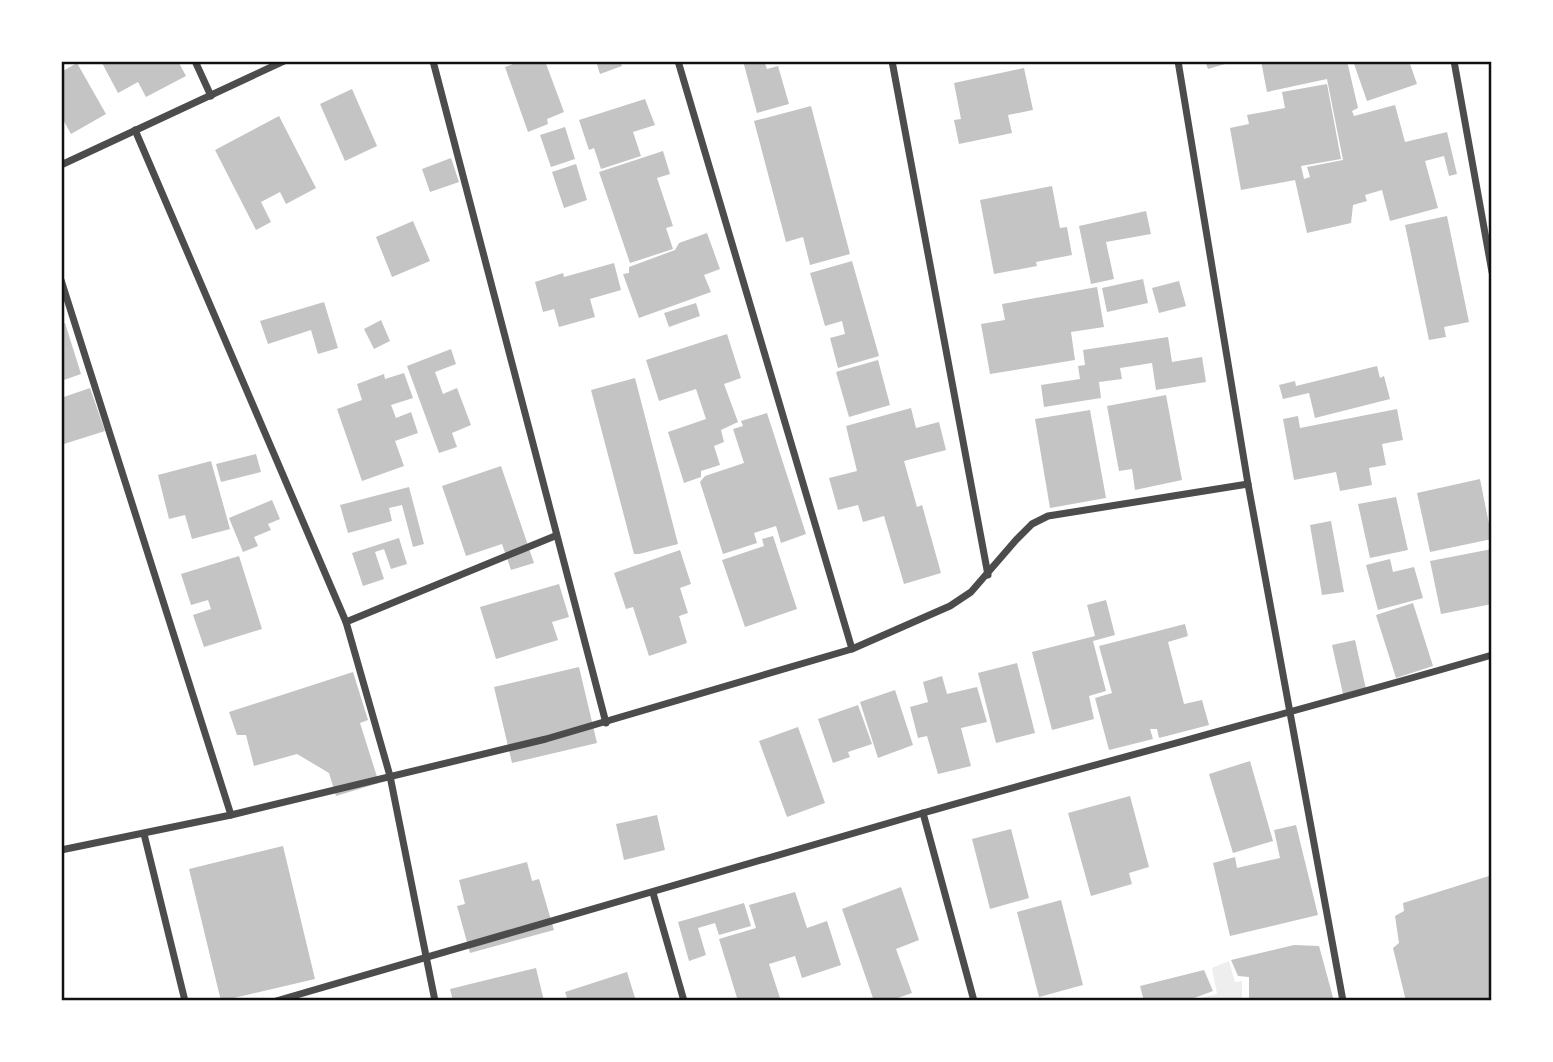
<svg xmlns="http://www.w3.org/2000/svg" width="1553" height="1062" font-family="Arial,sans-serif">
<style>
.green{fill:#eee}
.building{fill:#c4c4c4}
.lines{fill:none;stroke-linecap:round;stroke-linejoin:round}
.minor{stroke:#4c4c4c;stroke-width:7}
.neatline{fill:none;stroke:#111;stroke-width:2.5}
</style>
<rect width="100%" height="100%" fill="#fff"/>
<path class="green" d="M1229 961 1235 982 1242 981V1001H1190L1217 994 1212 968Z"/>
<g class="building">
<path d="M101 61H178L186 76 146 97 138 82 118 93Z"/>
<path d="M521 61H545L564 112 547 119 548 124 528 132 505 67Z"/>
<path d="M596 61H620L622 66 600 74Z"/>
<path d="M743 61H764L767 69 778 66 789 104 757 113Z"/>
<path d="M1205 61H1231L1232 62 1208 69Z"/>
<path d="M1261 61H1304V63L1347 61 1358 108 1352 111 1354 116 1395 105 1405 142 1447 132 1457 174 1449 176 1444 156 1425 161 1438 208 1390 221 1382 190 1365 195 1367 201 1353 205 1351 223 1307 233 1295 180 1241 190 1230 128 1249 124 1247 115 1285 108 1282 92 1327 84 1341 159 1301 166 1304 179 1310 177 1307 167 1343 160 1327 79 1267 92Z"/>
<path d="M1353 61H1409L1417 84 1367 101Z"/>
<path d="M77 63 106 114 71 134 61 116V72Z"/>
<path d="M1024 68 1033 110 1008 115 1012 133 959 144 954 120 961 119 954 83Z"/>
<path d="M352 89 377 146 345 161 320 104Z"/>
<path d="M645 99 655 125 633 132 641 156 601 169 594 148 589 150 579 120Z"/>
<path d="M811 106 850 254 810 265 803 237 786 242 754 121Z"/>
<path d="M279 116 316 188 286 204 280 192 261 202 271 222 256 230 215 150Z"/>
<path d="M565 127 575 159 551 167 540 135Z"/>
<path d="M663 151 670 174 657 178 673 226 666 228 673 249 630 263 599 172Z"/>
<path d="M451 158 459 182 430 192 422 169Z"/>
<path d="M576 164 587 200 564 208 552 172Z"/>
<path d="M1052 186 1060 228 1067 227 1072 255 1036 262 1037 266 994 274 980 200Z"/>
<path d="M1146 211 1151 234 1106 242 1114 279 1091 284 1079 226Z"/>
<path d="M1447 216 1469 322 1444 327 1446 337 1429 340 1405 225Z"/>
<path d="M413 221 430 261 392 277 376 237Z"/>
<path d="M707 233 720 269 704 275 711 292 639 318 623 274 629 273V267L675 250 679 243Z"/>
<path d="M852 261 879 356 838 368 830 338 845 334 842 321 825 326 810 273Z"/>
<path d="M614 263 621 290 590 299 595 317 559 327 554 309 543 312 535 282 563 273 564 277Z"/>
<path d="M1143 279 1148 303 1107 312 1102 288Z"/>
<path d="M1179 281 1186 306 1159 313 1152 288Z"/>
<path d="M1097 287 1104 327 1071 332 1075 360 990 374 981 324 1005 320 1002 304Z"/>
<path d="M324 302 338 348 318 354 311 330 268 344 260 321Z"/>
<path d="M696 303 700 316 669 327 664 313Z"/>
<path d="M381 320 390 341 374 349 364 329Z"/>
<path d="M65 323 81 374 61 381V324Z"/>
<path d="M727 334 741 378 724 384 738 422 721 430 724 442 714 446 720 465 701 471V477L684 483 668 432 706 419 696 389 659 401 646 360Z"/>
<path d="M1168 337 1172 362 1202 357 1206 382 1156 390 1152 363 1120 368 1122 379 1099 382 1101 398 1044 407 1041 385 1080 379 1078 366 1085 365 1083 350Z"/>
<path d="M451 349 456 364 435 372 443 394 457 388 471 425 452 433 457 447 439 453 407 366Z"/>
<path d="M878 360 890 405 849 417 836 372Z"/>
<path d="M1377 366 1380 378 1384 376 1390 399 1315 418 1309 393 1283 399 1279 385 1295 381 1296 386Z"/>
<path d="M404 373 413 398 391 405 396 418 411 412 418 433 395 441 404 466 362 481 337 409 362 400 357 384 384 374 385 379Z"/>
<path d="M635 378 678 544 639 554H634L591 390Z"/>
<path d="M90 388 105 431 64 444 61 436V398Z"/>
<path d="M1166 395 1182 480 1135 490 1132 469 1119 471 1107 406Z"/>
<path d="M911 408 916 428 939 422 946 450 904 461 917 507 922 505 941 573 904 584 884 516 863 522 858 505 838 510 829 478 857 471 846 426Z"/>
<path d="M1397 409 1403 440 1382 444 1386 465 1369 468 1372 485 1340 491 1336 472 1294 480 1283 419 1298 416 1300 428Z"/>
<path d="M1090 410 1106 498 1050 508 1035 419Z"/>
<path d="M767 413 806 534 781 543 776 526 754 533 757 543 723 554 700 482 705 476 744 463 733 429 743 426 741 421Z"/>
<path d="M256 454 261 472 221 482 216 464Z"/>
<path d="M211 461 230 529 192 539 185 515 169 519 158 475Z"/>
<path d="M501 466 534 563 511 570 502 544 466 556 442 486Z"/>
<path d="M1480 479 1492 539 1430 552 1417 493Z"/>
<path d="M409 487 424 544 413 547 402 505 389 508 392 521 348 533 340 505Z"/>
<path d="M1396 497 1408 550 1370 558 1358 504Z"/>
<path d="M272 500 280 519 268 524 271 530 254 537 258 546 243 552 229 518Z"/>
<path d="M1331 521 1344 592 1322 595 1310 525Z"/>
<path d="M773 536 797 609 745 627 722 560 764 546 762 539Z"/>
<path d="M399 538 407 564 391 569 384 549 375 552 384 579 363 586 352 553Z"/>
<path d="M1492 549V604L1441 614 1430 561Z"/>
<path d="M680 550 691 584 680 588 688 613 679 616 687 643 649 656 633 607 626 609 614 573Z"/>
<path d="M239 556 262 629 204 647 193 615 211 609 208 600 191 605 181 574Z"/>
<path d="M1390 559 1393 572 1414 567 1423 598 1378 610 1366 565Z"/>
<path d="M559 584 569 617 552 622 558 640 496 659 480 607Z"/>
<path d="M1106 600 1115 635 1093 641 1106 691 1089 696 1094 719 1052 730 1032 652 1095 636 1087 605Z"/>
<path d="M1413 603 1433 666 1396 678 1376 615Z"/>
<path d="M1185 624 1188 636 1168 642 1184 704 1202 700 1209 725 1159 738 1157 729H1150L1153 739 1109 750 1095 698 1112 693 1099 646Z"/>
<path d="M1355 640 1366 689 1343 694 1332 645Z"/>
<path d="M1017 663 1035 733 996 743 978 673Z"/>
<path d="M579 667 597 743 512 763 494 687Z"/>
<path d="M353 672 368 720 360 723 379 783 336 796 329 773 297 754 254 766 246 735H237L229 712Z"/>
<path d="M942 676 947 694 977 687 987 722 961 728 971 766 938 774 927 736 918 738 910 707 928 702 923 682Z"/>
<path d="M895 690 913 745 878 758 860 702Z"/>
<path d="M858 705 872 744 848 752 850 757 833 763 818 719Z"/>
<path d="M798 727 825 803 787 817 759 741Z"/>
<path d="M1250 761 1273 841 1233 853 1209 774Z"/>
<path d="M1130 796 1149 867 1129 873 1132 884 1091 896 1068 813Z"/>
<path d="M657 815 665 850 624 860 616 824Z"/>
<path d="M1296 825 1318 915 1230 936 1213 863 1235 857 1237 868 1280 858 1274 830Z"/>
<path d="M1011 829 1029 898 990 909 972 839Z"/>
<path d="M283 846 315 979 221 1001 189 869Z"/>
<path d="M527 862 532 881 539 879 554 930 470 953 457 906 465 904 459 880Z"/>
<path d="M1492 875V1001H1406L1393 948 1399 943 1395 916 1404 911 1403 903Z"/>
<path d="M901 887 919 940 896 949 912 993 889 1001H874L842 909Z"/>
<path d="M795 892 807 928 827 921 841 965 802 978 795 956 769 964 781 1001H738L719 939 756 928 749 905Z"/>
<path d="M1061 900 1083 985 1039 997 1017 912Z"/>
<path d="M744 903 751 926 719 935 715 923 698 928 706 955 689 961 678 922Z"/>
<path d="M1294 945 1319 946 1334 1001H1249V977L1238 976 1231 960Z"/>
<path d="M536 968 544 1001H453L450 989Z"/>
<path d="M1204 970 1213 991 1186 1001H1144L1140 986Z"/>
<path d="M627 972 636 1001H568L565 992Z"/>
</g>
<g class="lines">
<g class="minor">
<path d="M195 61 211 96"/>
<path d="M433 61 606 723"/>
<path d="M678 61 852 649"/>
<path d="M892 61 988 575"/>
<path d="M1178 61 1248 484 1343 1001"/>
<path d="M1454 61 1492 272"/>
<path d="M135 130 346 622 390 776 435 1001"/>
<path d="M61 165 284 61"/>
<path d="M61 280 231 815"/>
<path d="M346 622 555 536"/>
<path d="M923 813 974 1001"/>
<path d="M144 834 185 1001"/>
<path d="M61 850 231 815 546 739 852 649 950 606 971 592 1016 540 1032 524 1048 516 1248 484"/>
<path d="M653 893 684 1001"/>
<path d="M276 1001C491 937 707 875 923 813 1112 759 1303 710 1492 655"/>
</g>
</g>
<rect width="1553" height="1062" fill="none" stroke="#ffffff" stroke-width="126"/>
<rect x="63" y="63" width="1427" height="936" class="neatline"/>
</svg>
